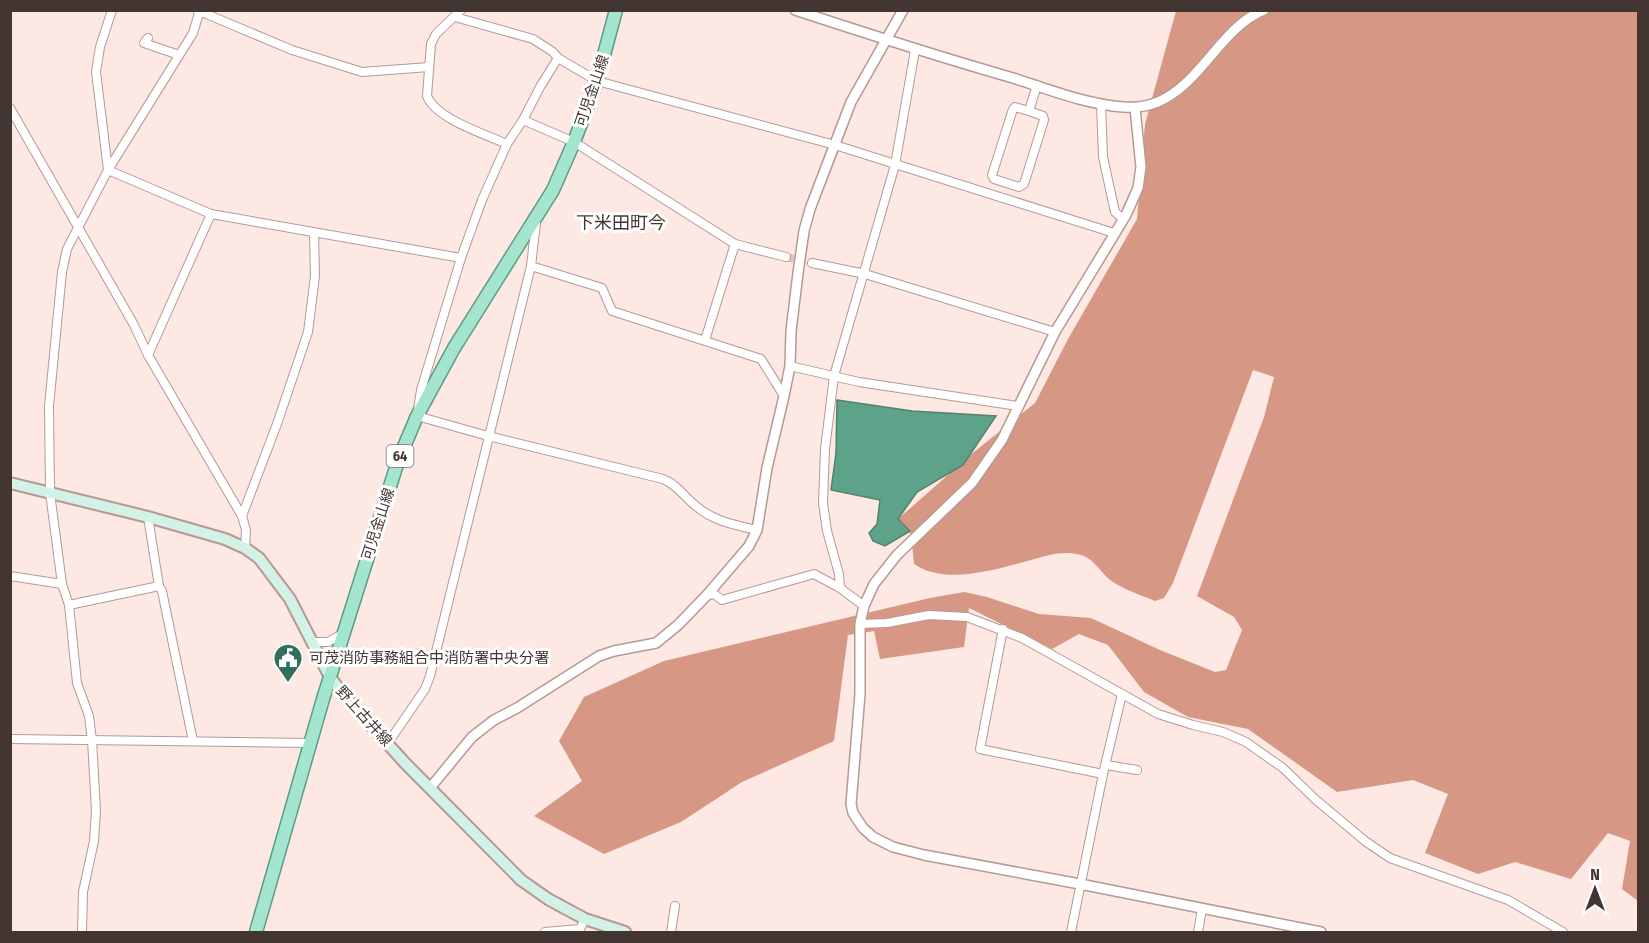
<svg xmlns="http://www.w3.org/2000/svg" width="1649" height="943" font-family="'Fira Sans Condensed','Noto Sans JP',sans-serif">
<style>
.forest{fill:#d79785}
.water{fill:#5da389;stroke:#55826f;stroke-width:1.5}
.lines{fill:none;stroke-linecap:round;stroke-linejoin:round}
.minor-tunnel{stroke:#d8c4c0;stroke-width:8;stroke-dasharray:8 4;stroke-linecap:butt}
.minor-casing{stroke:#b89990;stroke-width:10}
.tertiary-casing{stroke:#b89990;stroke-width:12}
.secondary-casing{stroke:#b89990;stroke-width:14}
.primary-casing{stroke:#5b9d83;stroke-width:15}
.minor{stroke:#fff;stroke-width:8}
.tertiary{stroke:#fff;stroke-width:9}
.secondary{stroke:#d2f2e7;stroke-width:10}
.primary{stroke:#a4e5cf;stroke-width:12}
.labels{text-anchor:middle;stroke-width:6;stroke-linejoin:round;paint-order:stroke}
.shield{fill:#fff;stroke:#7b7270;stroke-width:1.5}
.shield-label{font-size:14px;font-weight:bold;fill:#433632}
.street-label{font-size:15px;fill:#433632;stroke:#fff}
.poi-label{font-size:15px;fill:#433632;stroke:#fff;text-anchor:start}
.quarter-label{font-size:18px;fill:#433632;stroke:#fff}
</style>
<rect width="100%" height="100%" fill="#fde8e3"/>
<path class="forest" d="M1176 11H1638V901L1622 889 1630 841 1608 833 1571 879 1515 862 1478 874 1425 853 1448 794 1413 780 1337 792 1248 729 1188 717 1144 692 1108 645 1079 634 1052 649 969 608 964 647 880 659 874 631 848 635 834 741 742 782 681 822 604 854 534 816 582 781 559 741 584 697 664 661 930 598 964 592 987 597 1039 614 1091 618 1160 650 1215 672 1226 670 1242 630 1234 617 1197 596 1264 417 1274 377 1253 370 1173 583 1164 598 1155 601C1141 595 1125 590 1113 582 1102 575 1095 559 1081 555 1064 550 1048 555 1031 560 997 569 946 586 914 564L911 534 898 519 974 452 1035 403 1068 339 1137 219 1145 124Z"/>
<path class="water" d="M837 400 912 411 996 416 963 465 917 492 898 519 910 531 885 546 873 541 869 533 877 524 880 500 831 490 836 453Z"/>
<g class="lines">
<path class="minor-tunnel" d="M786 257 812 263"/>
<g class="minor-casing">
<g id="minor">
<path d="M197 10 292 50 362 72 429 67"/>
<path d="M461 10 436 34 431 44 427 96C436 119 485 134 507 144"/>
<path d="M455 17 533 39 553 52 558 58 597 81 835 145 1114 233"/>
<path d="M148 38 144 43 179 55"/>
<path d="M558 58 540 87 523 120 507 144 482 200 461 258 421 390 417 416 488 436 663 479C678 485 684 497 696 506 713 521 735 525 757 530"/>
<path d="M1101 104 1103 157 1115 212 1123 219"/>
<path d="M10 108 134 325 148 355 242 516 246 530 245 548"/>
<path d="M1029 111 1043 116 1044 120 1024 184 1019 187 994 179 992 175 1013 109 1015 107 1029 111 1037 85"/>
<path d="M523 120 574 142 735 244 786 257"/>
<path d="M108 170 211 214 461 258"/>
<path d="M108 170 96 72 100 47 112 10"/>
<path d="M812 263 865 274 1055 332"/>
<path d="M531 266 602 288 612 311 761 359 784 396"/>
<path d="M705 340 735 244"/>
<path d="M148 355 211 214"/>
<path d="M790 366 859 382 1018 406"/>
<path d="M242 516 277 424 308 332 315 276 314 232"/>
<path d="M148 517 159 586 162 591 193 741"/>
<path d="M10 576 62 584"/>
<path d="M840 588 839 574 827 531 823 503 825 449 834 376 895 165 915 50"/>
<path d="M707 595 714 594 722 600 814 574 840 588 864 606"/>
<path d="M69 605 159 586"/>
<path d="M860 624 887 623 929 615 967 617 1022 638 1158 714 1193 725 1223 732 1246 742 1283 768 1315 799 1365 841 1390 858 1508 900 1563 932"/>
<path d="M1003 629 980 749 1103 774"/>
<path d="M312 642H328L344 633"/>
<path d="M10 739 311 743"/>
<path d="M388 743 425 689 430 676 531 266 536 223"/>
<path d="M1106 765 1137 770"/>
<path d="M82 932 83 892 94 841 96 811 92 740 89 716 77 683 69 605 62 584 50 493 49 406 62 272 67 249 108 170 193 33 200 10"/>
<path d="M545 932 580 929 585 919"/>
<path d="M671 932 675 906"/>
<path d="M1071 932 1103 774 1122 694"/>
<path d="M1198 932 1202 909"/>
</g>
</g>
<g class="tertiary-casing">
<g id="tertiary">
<path d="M795 10C868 34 940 57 1013 78 1048 89 1085 104 1123 107 1134 108 1148 106 1158 102 1203 82 1221 27 1264 10"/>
<path d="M1135 108 1141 167 1138 188 1126 215 1055 332 1002 440 972 483 897 555 874 584 864 606 860 624V694L851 804 853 813 863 828 873 837 893 847 924 855 1080 884 1321 932"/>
<path d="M430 788 472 737 481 730 494 720 517 708 599 656 614 651 656 643 678 625 707 595 749 546 757 530 767 468 784 396 790 366 791 331 798 273 804 231 810 209 851 102 903 10"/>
</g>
</g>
<g class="secondary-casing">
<path id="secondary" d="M10 483 148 517 225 539 245 548 259 558 290 599 330 677 347 699 405 763 521 880 548 899 585 919 625 932"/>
</g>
<g class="primary-casing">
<path id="primary" d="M256 932 323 699 398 461 417 416 454 348 553 190 574 142 597 81 616 10"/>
</g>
<use href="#minor" class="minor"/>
<use href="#tertiary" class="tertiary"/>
<use href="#secondary" class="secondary"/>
<use href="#primary" class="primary"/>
</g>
<defs>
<g id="civic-pin" transform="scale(1.5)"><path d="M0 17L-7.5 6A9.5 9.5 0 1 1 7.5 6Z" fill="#33705b" stroke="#fff"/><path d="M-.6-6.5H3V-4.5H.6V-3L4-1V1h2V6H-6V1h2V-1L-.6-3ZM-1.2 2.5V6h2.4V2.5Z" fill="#fff"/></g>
</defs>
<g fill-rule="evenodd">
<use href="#civic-pin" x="288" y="658"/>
</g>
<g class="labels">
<rect class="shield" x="386.5" y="445" width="27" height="22" rx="4.5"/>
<g class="shield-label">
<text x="400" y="461">64</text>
</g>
<g class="street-label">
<text transform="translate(592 91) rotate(-71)" y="5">可児金山線</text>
<text transform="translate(378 524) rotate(-72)" y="5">可児金山線</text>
<text transform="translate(364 716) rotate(48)" y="5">野上古井線</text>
</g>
<g class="poi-label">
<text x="309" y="663">可茂消防事務組合中消防署中央分署</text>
</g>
<g class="quarter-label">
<text x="621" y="229">下米田町今</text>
</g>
</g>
<rect width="1649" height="943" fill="none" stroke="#433632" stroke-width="24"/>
<g transform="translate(1595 889)" stroke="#ffffff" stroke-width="4.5" paint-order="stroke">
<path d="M0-4.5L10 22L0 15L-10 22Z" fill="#433632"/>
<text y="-9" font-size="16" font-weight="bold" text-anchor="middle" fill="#433632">N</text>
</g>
</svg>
